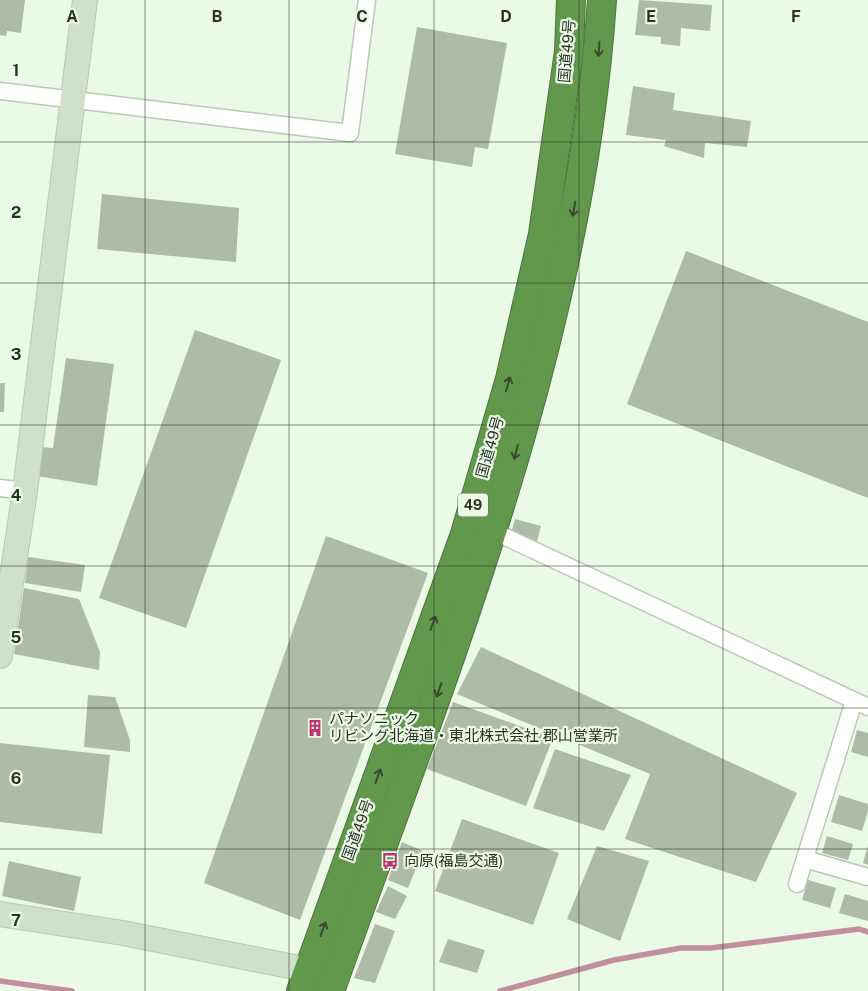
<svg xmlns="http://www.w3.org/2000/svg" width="868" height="991" font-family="'Public Sans','Noto Sans JP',sans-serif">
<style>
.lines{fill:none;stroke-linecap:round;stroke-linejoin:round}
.stream{stroke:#c38e9e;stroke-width:5.5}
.building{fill:#adbba8}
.street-casing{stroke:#bbc9b6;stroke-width:19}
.secondary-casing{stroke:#bbc9b6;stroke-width:26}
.highway-casing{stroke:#4e7440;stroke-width:30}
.street{stroke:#fff;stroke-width:16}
.secondary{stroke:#d0e0c9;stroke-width:24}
.highway{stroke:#61984c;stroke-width:28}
.oneway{stroke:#384b32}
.grid{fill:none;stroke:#2b3129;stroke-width:1;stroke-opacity:0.55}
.labels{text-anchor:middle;stroke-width:4.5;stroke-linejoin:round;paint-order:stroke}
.shield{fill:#ebfae6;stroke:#656d62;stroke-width:1}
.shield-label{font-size:14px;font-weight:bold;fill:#2b3129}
.street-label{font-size:15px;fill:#2b3129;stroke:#ebfae6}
.poi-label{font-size:15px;fill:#2b3129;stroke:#ebfae6;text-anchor:start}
.grid-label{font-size:16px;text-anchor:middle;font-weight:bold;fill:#2b3129;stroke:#ebfae6;stroke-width:4.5;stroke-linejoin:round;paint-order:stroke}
</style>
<rect width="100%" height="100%" fill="#ebfae6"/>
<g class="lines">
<g class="stream">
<path d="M0 981 72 991"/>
<path d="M500 991 614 960 681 948H711L859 929 868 932"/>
</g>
</g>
<g class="building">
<path d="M0 0H25L21 33 7 31 6 36 0 35Z"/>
<path d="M639 0 712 5 710 31 681 28 680 46 661 44V37L635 35Z"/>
<path d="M417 27 507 43 488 149 475 147 472 167 395 154Z"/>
<path d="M633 86 675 93 673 110 751 121 747 147 705 143 704 158 664 146 666 140 626 135Z"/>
<path d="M102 194 239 208 236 262 97 249Z"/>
<path d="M686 251 868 322V498L627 404Z"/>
<path d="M195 330 281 360 186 628 99 598Z"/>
<path d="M66 358 114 364 97 486 37 476 39 447 53 448Z"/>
<path d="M0 383H5L4 412H0Z"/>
<path d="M515 519 541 526 536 545 510 537Z"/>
<path d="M326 536 428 573 300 920 204 883Z"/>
<path d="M28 557 85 565 81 592 25 583Z"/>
<path d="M24 588 79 599 100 652 99 670 14 654Z"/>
<path d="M481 647 797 793 756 882 625 839 650 774 457 694Z"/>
<path d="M88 695 115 697 130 740V752L84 747Z"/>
<path d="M453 702 553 738 526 806 427 769Z"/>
<path d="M857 730 868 733V757L851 752Z"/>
<path d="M0 743 110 755 102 834 0 822Z"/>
<path d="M555 749 631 775 604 831 533 808Z"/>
<path d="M839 795 868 804V811L862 831 831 822Z"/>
<path d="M462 819 559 853 533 925 435 891Z"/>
<path d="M827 836 853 844 848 860 822 853Z"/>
<path d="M402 842 423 851 408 888 388 880Z"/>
<path d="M597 846 649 861 620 941 567 919Z"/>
<path d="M868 846V865L863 863Z"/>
<path d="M9 861 81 877 74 911 2 896Z"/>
<path d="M808 880 836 888 830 908 802 900Z"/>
<path d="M388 886 407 896 395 919 376 912Z"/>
<path d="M845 894 868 901V921L839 913Z"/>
<path d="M375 924 395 931 375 983 354 978Z"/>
<path d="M448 939 485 950 477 973 439 962Z"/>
</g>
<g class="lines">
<g class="street-casing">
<g id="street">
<path d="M0 91 350 133 367 0"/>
<path d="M0 488 25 491"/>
<path d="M493 531 868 707"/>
<path d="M805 859 868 877"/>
<path d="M797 884 854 701"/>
</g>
</g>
<g class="secondary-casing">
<g id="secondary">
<path d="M0 656 25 491 85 0"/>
<path d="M0 914 123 933 309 970"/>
</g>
</g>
<g class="highway-casing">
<g id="highway">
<path d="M301 991 465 534 510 379 543 234 569 51 571 0"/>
<path d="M330 991C445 669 579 345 602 0"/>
</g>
</g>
<use href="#street" class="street"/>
<use href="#secondary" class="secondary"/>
<use href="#highway" class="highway"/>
</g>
<defs><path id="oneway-shaft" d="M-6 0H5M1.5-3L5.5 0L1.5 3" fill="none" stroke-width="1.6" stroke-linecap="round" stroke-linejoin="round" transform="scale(1.25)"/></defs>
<g class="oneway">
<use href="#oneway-shaft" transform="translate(599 49) rotate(94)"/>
<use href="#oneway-shaft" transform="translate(574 209) rotate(100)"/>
<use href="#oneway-shaft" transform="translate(508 384) rotate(-74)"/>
<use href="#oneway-shaft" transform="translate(516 452) rotate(105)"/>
<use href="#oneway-shaft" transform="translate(433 623) rotate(-70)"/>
<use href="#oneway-shaft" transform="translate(439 690) rotate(110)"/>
<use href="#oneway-shaft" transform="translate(378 776) rotate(-70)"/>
<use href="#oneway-shaft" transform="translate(323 929) rotate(-70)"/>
</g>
<path class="grid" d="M145 0V991M289 0V991M434 0V991M579 0V991M723 0V991M0 142H868M0 283H868M0 425H868M0 566H868M0 708H868M0 849H868"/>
<defs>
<g id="building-bare" transform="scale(1.35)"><path d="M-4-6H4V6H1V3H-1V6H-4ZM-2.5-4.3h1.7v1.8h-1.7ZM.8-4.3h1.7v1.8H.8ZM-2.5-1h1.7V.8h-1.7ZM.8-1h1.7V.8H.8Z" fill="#bf346d" stroke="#ebfae6" stroke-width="2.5" paint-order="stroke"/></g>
<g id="bus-bare" transform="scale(1.35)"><path d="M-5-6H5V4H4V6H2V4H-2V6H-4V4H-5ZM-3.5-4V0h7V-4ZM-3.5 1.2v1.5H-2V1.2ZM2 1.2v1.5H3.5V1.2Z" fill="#bf346d" stroke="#ebfae6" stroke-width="2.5" paint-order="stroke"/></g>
</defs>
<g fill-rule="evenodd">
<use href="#building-bare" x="315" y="728"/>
<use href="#bus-bare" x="390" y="861"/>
</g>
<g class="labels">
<rect class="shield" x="458" y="493.5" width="30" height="23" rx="4"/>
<g class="shield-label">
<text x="473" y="510">49</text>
</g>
<g class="street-label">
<text transform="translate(567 51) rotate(-85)" y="5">国道49号</text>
<text transform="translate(490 447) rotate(-74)" y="5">国道49号</text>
<text transform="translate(358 830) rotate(-70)" y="5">国道49号</text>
</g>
<g class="poi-label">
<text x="329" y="724">パナソニック<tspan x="329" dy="17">リビング北海道・東北株式会社 郡山営業所</tspan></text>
<text x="404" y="866">向原(福島交通)</text>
</g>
</g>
<g class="grid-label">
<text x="72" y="22">A</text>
<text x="217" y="22">B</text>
<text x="362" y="22">C</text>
<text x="506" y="22">D</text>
<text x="651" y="22">E</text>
<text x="796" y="22">F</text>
<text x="16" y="76">1</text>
<text x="16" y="218">2</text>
<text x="16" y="360">3</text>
<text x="16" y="501">4</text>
<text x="16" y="643">5</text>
<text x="16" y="784">6</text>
<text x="16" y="926">7</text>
</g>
</svg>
